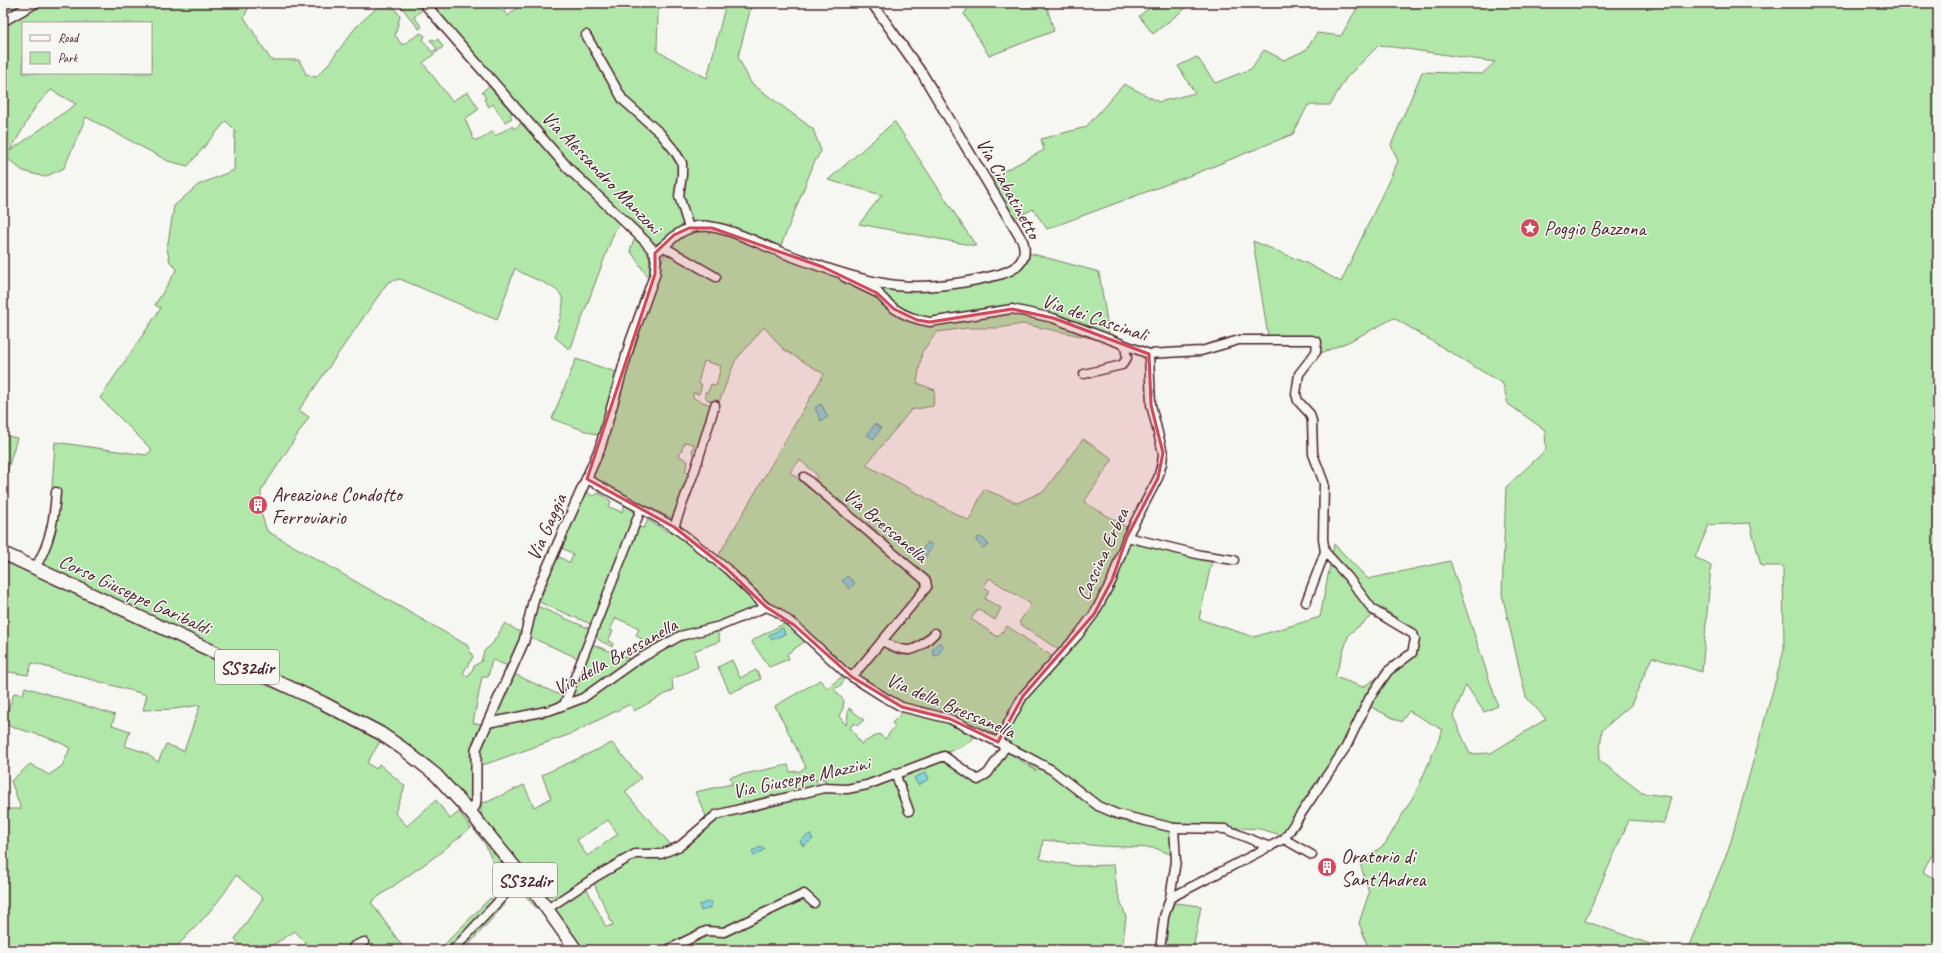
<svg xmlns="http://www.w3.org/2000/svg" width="1941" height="953" font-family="Caveat,sans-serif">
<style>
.green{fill:#b1e7a9;stroke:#7e836a;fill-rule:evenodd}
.water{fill:#82d3d9;stroke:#6c8b93}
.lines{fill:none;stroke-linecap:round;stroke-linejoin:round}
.minor-casing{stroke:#4a1f2b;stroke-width:11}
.tertiary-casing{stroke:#4a1f2b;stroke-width:12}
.primary-casing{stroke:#4a1f2b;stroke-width:15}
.minor{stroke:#f6f6f2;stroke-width:8}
.tertiary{stroke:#f6f6f2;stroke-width:9}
.primary{stroke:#f6f6f2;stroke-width:12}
.marked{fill:#d1495b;fill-opacity:0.2;stroke:#d1495b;stroke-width:3;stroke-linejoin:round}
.labels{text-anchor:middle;stroke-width:3;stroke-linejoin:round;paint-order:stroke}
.shield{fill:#f6f6f2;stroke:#7e6067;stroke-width:1}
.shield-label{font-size:19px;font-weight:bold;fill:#4a1f2b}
.street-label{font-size:20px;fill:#4a1f2b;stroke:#f6f6f2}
.poi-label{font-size:20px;fill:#4a1f2b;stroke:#f6f6f2;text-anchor:start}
</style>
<rect width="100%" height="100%" fill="#f6f6f2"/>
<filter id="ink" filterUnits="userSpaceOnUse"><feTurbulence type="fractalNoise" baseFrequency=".025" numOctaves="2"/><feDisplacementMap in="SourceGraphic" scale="8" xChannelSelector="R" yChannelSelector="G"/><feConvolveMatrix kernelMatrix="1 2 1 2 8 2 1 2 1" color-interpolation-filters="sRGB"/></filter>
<g filter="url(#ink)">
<g class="green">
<path d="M3 3H22L3 16Z"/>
<path d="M45 3H251L244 17 271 60H299L306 74 316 77 326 67 356 27 382 3H391L400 16 395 35 402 45 421 33 425 36 423 40 432 52 437 49 430 40 433 39 435 41 438 39 443 47 423 63 452 101 468 92 479 109 465 119 474 140H480L493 131 495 136 512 126 514 129 523 122 622 222 615 230 570 350 555 337C557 328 564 308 563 300 560 284 527 279 515 268L497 320 400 279 388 282 299 410 309 417 261 491V513L267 531 467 645 473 657 463 673 468 677 475 665 481 662 484 651 492 644 505 623 523 634 501 687 506 665 492 660 488 677H482L473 723 483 724 473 741 470 755 473 797 468 802 431 763 387 730 40 565C55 542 59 516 59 489L52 488 55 442 146 455 152 450 100 398 161 308 155 305 177 269 170 262 167 249 174 206 198 185 234 170 235 130 226 121 188 166 168 161 86 117 64 168 45 177 23 171 3 155V104L9 100 3 93V84L7 81 3 76V27ZM23 23H151V73H23ZM51 90 76 104 10 151 36 106Z"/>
<path d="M398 3H420L424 8 414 17 422 27 419 29Z"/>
<path d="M428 3H510L503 10 508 16 522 3H660L658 12 657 51 707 78 726 3H752L738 57 751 83 813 129 821 151 814 163 780 248C813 259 847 273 881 281 909 287 942 282 969 277 987 274 1005 270 1020 260L1022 251 1099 272 1109 334 1101 340 1023 324 998 328H967L937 332 922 352 917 383 935 390 933 406 911 410 866 465 969 521 984 489 1017 503 1044 491 1083 439 1113 459 1084 502 1128 528 1109 582 1097 605 1060 651 1019 623 1031 604 989 578 984 587 989 590 985 599 1001 608 995 620 978 609 971 619 998 637 1007 626 1053 657 1026 684V687H1035L1087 629 1109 595 1129 540 1212 560 1199 619 1254 637 1320 617 1334 544 1368 579 1450 561 1498 706 1484 712 1466 685 1453 716 1470 754 1491 753 1546 719 1526 697 1502 594 1506 487 1546 450 1545 430 1508 404 1503 384 1394 318 1348 342 1321 353 1319 339 1268 336 1253 241 1306 263 1341 282 1398 161 1391 145 1422 72 1482 74 1495 62 1379 45 1346 78 1330 105H1308L1293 134 1197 173 1047 229 1033 209 1014 219 991 178 1044 150 1041 139 1086 127 1124 84 1159 102 1195 93 1178 66 1197 57 1215 83 1251 69 1264 50 1284 60 1306 50 1317 33 1341 36 1360 3H1574L1598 5 1599 3H1938V775L1930 788 1938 793V845L1922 872 1938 880V950H1687L1729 848 1784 650 1783 566H1761L1750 523 1709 525 1695 557 1711 566 1702 672 1652 657 1631 705 1602 730 1599 760 1642 793 1671 797 1664 823 1629 820 1585 921 1667 950H1369L1359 923 1369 893 1360 863 1385 844 1417 790 1443 730 1409 711 1401 722 1371 707 1350 746 1292 838 1260 829 1174 824 1172 855 1155 848 1100 846 1043 840 1040 859 1076 866 1114 865 1117 891 1126 917 1122 950H673L671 946 662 950H584L554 910 557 906 586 887 606 927 613 925 591 877 550 902 487 826 481 815V803L487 802 524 785 534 807 551 798 542 775 612 743 641 778 625 792 672 846 678 844 706 816 695 792 732 784 730 777 788 765 790 772 800 771 806 767 775 706 820 680 827 688 843 676 845 678 840 686 834 689 844 701 843 708 839 716 846 725C848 719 847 714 849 708L864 720 857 726 855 723 850 727 861 744 879 734 885 739 895 726 892 723 900 715 903 709 937 716 976 733 972 740 961 747 866 783 847 787 826 786 825 779 815 780 823 788 847 789V791L867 786 900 773 942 761 972 781 987 770 1002 748 1036 771 998 736 949 715 907 704 880 692 859 678 858 673 881 647 883 645 887 646 889 643V636L932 585 906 562V557L900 552 897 555 875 536 877 531 869 525 864 526 816 485V474L800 460 790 472 925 585 850 673 800 626 762 597 727 565 717 558 824 374 783 349 764 327 735 361 719 402C712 402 704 401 705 392H708L711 384 716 386 721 366 704 361 698 383 702 385 699 394 693 393V398L713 406 697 455 692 453 694 444 685 442 679 456 688 461 685 472H690L675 517 671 518 638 502 592 477 602 452 665 252C669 248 671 243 675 240 700 218 733 236 759 245L762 241C739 234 713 220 689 227L681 195 682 163 675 150 661 132 624 100 587 35H584L622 101 646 124 659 134 674 151 680 163 681 174 678 197 686 227 673 233 661 245 650 241 642 232 588 186ZM1382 608 1415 631 1418 641 1414 653 1363 687 1335 677 1349 634ZM608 820 618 834 587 856 577 840Z"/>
<path d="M971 3 1046 4 1054 31 989 56 964 14Z"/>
<path d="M1156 3H1183L1187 7 1153 34 1139 16Z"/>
<path d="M490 85 512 112 510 114 512 118 505 122 493 104 489 107 484 99 486 98 482 92Z"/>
<path d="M894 122H895L976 246 859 224 882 195 828 180Z"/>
<path d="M636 235C649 252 652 257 649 279L630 250Z"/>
<path d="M576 359 619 373 600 436 552 419Z"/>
<path d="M3 435 17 438 3 486Z"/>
<path d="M586 492 593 496 599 493 611 501 609 507 622 512 625 504 638 511 593 625 539 602 558 556 570 563 573 554 560 547Z"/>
<path d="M648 520 666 531 678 533 725 570 761 605 721 623 703 626 582 695 569 699 591 644 630 659 637 654 636 652 642 639 636 636 639 628 616 618 610 630 613 631 608 641 613 643 612 647C605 642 596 642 595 632L637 527 644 528Z"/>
<path d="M3 558 136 620 255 680 346 719 381 740 367 763 376 769 379 764 405 786 395 813 407 826 436 800 450 819 459 812 471 828 436 856 371 902 405 950H312L295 931 265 950H244L235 939 263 898 236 875C219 904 196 927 173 950H3V809H21L11 781 30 764 49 775 62 766 70 748C53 737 23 731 3 724L14 693 23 695 25 687 115 715 112 725 130 731 125 746 144 752 158 762 166 744 184 751 200 705 175 709 143 710 147 695 32 663 28 675 3 671Z"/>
<path d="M537 606 590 629 580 659 530 637Z"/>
<path d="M787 622 807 640 787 654 789 659 769 667 751 641Z"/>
<path d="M717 631 720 641 694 651 698 667 672 679 673 690 634 711 630 704 571 734 486 764H478L479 755 490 727 562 709 625 670 684 637Z"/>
<path d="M732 660 740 678 756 670 761 679 730 693 718 667Z"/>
<path d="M514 674 564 697V700L556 705 497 717 496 715Z"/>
<path d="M474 825 547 915C534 910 527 895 516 886L497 899 495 897 507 883 508 878 492 860 485 844 472 827Z"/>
<path d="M490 898 505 904 464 950H439Z"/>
<path d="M1175 903 1201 906 1193 950H1164L1167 916Z"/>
</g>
<g class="water">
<path d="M821 404 828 417 821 421 815 408Z"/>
<path d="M875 424 881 428 874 439 867 435Z"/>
<path d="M980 537 985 540 989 545 983 548 976 541 977 538Z"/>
<path d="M928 542 933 546 925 557 920 553Z"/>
<path d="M847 576 855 583 850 589 842 581Z"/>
<path d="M783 628 785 634 772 640 769 635Z"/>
<path d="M938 643H941L943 647 938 655 934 656 932 650Z"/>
<path d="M926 772 929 779 918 785 914 778Z"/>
<path d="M810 834 813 839 803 846 800 841Z"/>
<path d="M761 847 765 849 754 856 752 851Z"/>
<path d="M710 901 712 907 701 911 699 905Z"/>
</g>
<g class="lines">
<g class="minor-casing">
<g id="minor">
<path d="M586 35 623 100 660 133 674 150 682 163V175L679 196 689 228"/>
<path d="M664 247 716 277"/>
<path d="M844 277 877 293"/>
<path d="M871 281C883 305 904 318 930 322L1012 309 1053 318 1149 354 1201 351 1239 340H1312L1317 342 1316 352 1299 374 1296 394 1298 401 1310 414 1312 421 1313 454 1324 483 1323 539 1325 552 1306 602"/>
<path d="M1084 374 1122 365 1127 358 1125 346"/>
<path d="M804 477 926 581 927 587 852 677"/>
<path d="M587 479 674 527 727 569 766 607"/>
<path d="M674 527 696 467 715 405"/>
<path d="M1127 537 1201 555 1234 560"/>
<path d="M35 568C50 543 54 521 56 492"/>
<path d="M882 641C908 655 915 653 935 633"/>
<path d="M564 705 641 509"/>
<path d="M488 723 551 710 583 698 632 663 680 636 720 626 766 607 776 611 794 625 846 673 884 697 902 707 950 719 1026 756 1052 770 1098 806 1117 814 1174 828 1176 861 1170 898 1164 917 1160 950"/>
<path d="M998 742 1023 696 1078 635 1094 614 1112 580 1127 537 1158 478 1162 463 1163 453 1151 405 1149 354"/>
<path d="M895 773 909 811"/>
<path d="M1174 828 1225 829 1270 847"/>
<path d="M1284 839 1312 855"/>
<path d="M1170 898 1284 839 1346 747 1370 697 1388 671 1412 653 1415 639 1413 634 1373 610 1348 577 1325 552"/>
<path d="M547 909 597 876 635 854H661L680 846 716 815 824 788 847 789 867 785 944 756 978 780 988 773 1006 746"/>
<path d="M352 950 354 946 364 942"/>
<path d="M453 950 522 876"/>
<path d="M667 950 706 931 724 932 804 894 814 903"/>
</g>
</g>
<g class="tertiary-casing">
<g id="tertiary">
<path d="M424 3 568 168 645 241 655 253 656 261 655 274 631 340 600 448 534 598 524 641 476 749V800L475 806 470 812"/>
<path d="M3 21 35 3"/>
<path d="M655 253C670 242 680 227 701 226 726 226 753 241 776 250 809 263 845 276 880 283 919 291 963 284 1001 274 1017 269 1028 260 1023 242L923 75 872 3"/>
</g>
</g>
<g class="primary-casing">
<path id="primary" d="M3 553 323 703 380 733 402 748 436 775 470 812 535 892 576 950"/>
</g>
<use href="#minor" class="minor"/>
<use href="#tertiary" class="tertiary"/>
<use href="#primary" class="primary"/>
</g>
</g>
<path class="marked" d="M689 228H712L823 267 877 293 894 309 917 320 930 322 1012 309 1053 318 1149 354 1151 405 1163 453 1158 478 1127 537 1112 580 1094 614 1023 696 998 742 950 719 902 707 852 677 794 625 766 607 727 569 674 527 587 479 655 274V253L674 235Z"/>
<defs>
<g id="sight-disc" transform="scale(1)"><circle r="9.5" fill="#d1495b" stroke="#f6f6f2"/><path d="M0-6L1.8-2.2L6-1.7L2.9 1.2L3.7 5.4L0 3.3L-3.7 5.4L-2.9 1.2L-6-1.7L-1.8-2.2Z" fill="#fff"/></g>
<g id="building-disc" transform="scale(1)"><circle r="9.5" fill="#d1495b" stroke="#f6f6f2"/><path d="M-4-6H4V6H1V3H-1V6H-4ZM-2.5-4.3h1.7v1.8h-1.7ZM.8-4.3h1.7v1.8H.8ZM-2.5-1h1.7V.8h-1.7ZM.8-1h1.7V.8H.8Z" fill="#fff"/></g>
</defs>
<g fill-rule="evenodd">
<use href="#sight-disc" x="1530" y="228"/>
<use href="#building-disc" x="258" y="505"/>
<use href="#building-disc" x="1327" y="867"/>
</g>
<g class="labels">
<g class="shield">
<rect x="215" y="650" width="64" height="34" rx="3"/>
<rect x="493" y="863" width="64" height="34" rx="3"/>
</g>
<g class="shield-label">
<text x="247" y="674">SS32dir</text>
<text x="525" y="887">SS32dir</text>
</g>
<g class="street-label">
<text transform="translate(602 172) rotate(46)" y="7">Via Alessandro Manzoni</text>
<text transform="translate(1009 188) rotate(61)" y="7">Via Ciabatinetto</text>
<text transform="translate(1095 317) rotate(19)" y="7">Via dei Cascinali</text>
<text transform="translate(886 525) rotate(40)" y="7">Via Bressanella</text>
<text transform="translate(546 527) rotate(-66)" y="7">Via Gaggia</text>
<text transform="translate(1102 554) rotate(-65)" y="7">Cascina Erbea</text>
<text transform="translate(135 594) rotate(25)" y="7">Corso Giuseppe Garibaldi</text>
<text transform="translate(615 656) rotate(-29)" y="7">Via della Bressanella</text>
<text transform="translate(951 705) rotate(23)" y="7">Via della Bressanella</text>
<text transform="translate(801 777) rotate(-12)" y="7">Via Giuseppe Mazzini</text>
</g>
<g class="poi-label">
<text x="1544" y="235">Poggio Bazzona</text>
<text x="272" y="501">Areazione Condotto<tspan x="272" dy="23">Ferroviario</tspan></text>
<text x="1341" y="863">Oratorio di<tspan x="1341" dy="23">Sant'Andrea</tspan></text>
</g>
</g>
<rect width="1941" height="953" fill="none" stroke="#f6f6f2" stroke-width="16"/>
<rect x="8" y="8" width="1925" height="937" fill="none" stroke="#4a1f2b" stroke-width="1.5" filter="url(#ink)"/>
<rect x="22" y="22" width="130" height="52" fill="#f6f6f2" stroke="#b1a0a2"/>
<rect x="30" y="35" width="20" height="6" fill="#f6f6f2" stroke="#b1a0a2"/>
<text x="58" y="42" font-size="12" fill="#4a1f2b">Road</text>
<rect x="30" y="52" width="20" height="12" fill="#b1e7a9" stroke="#b1a0a2"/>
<text x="58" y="62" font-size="12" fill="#4a1f2b">Park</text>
</svg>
